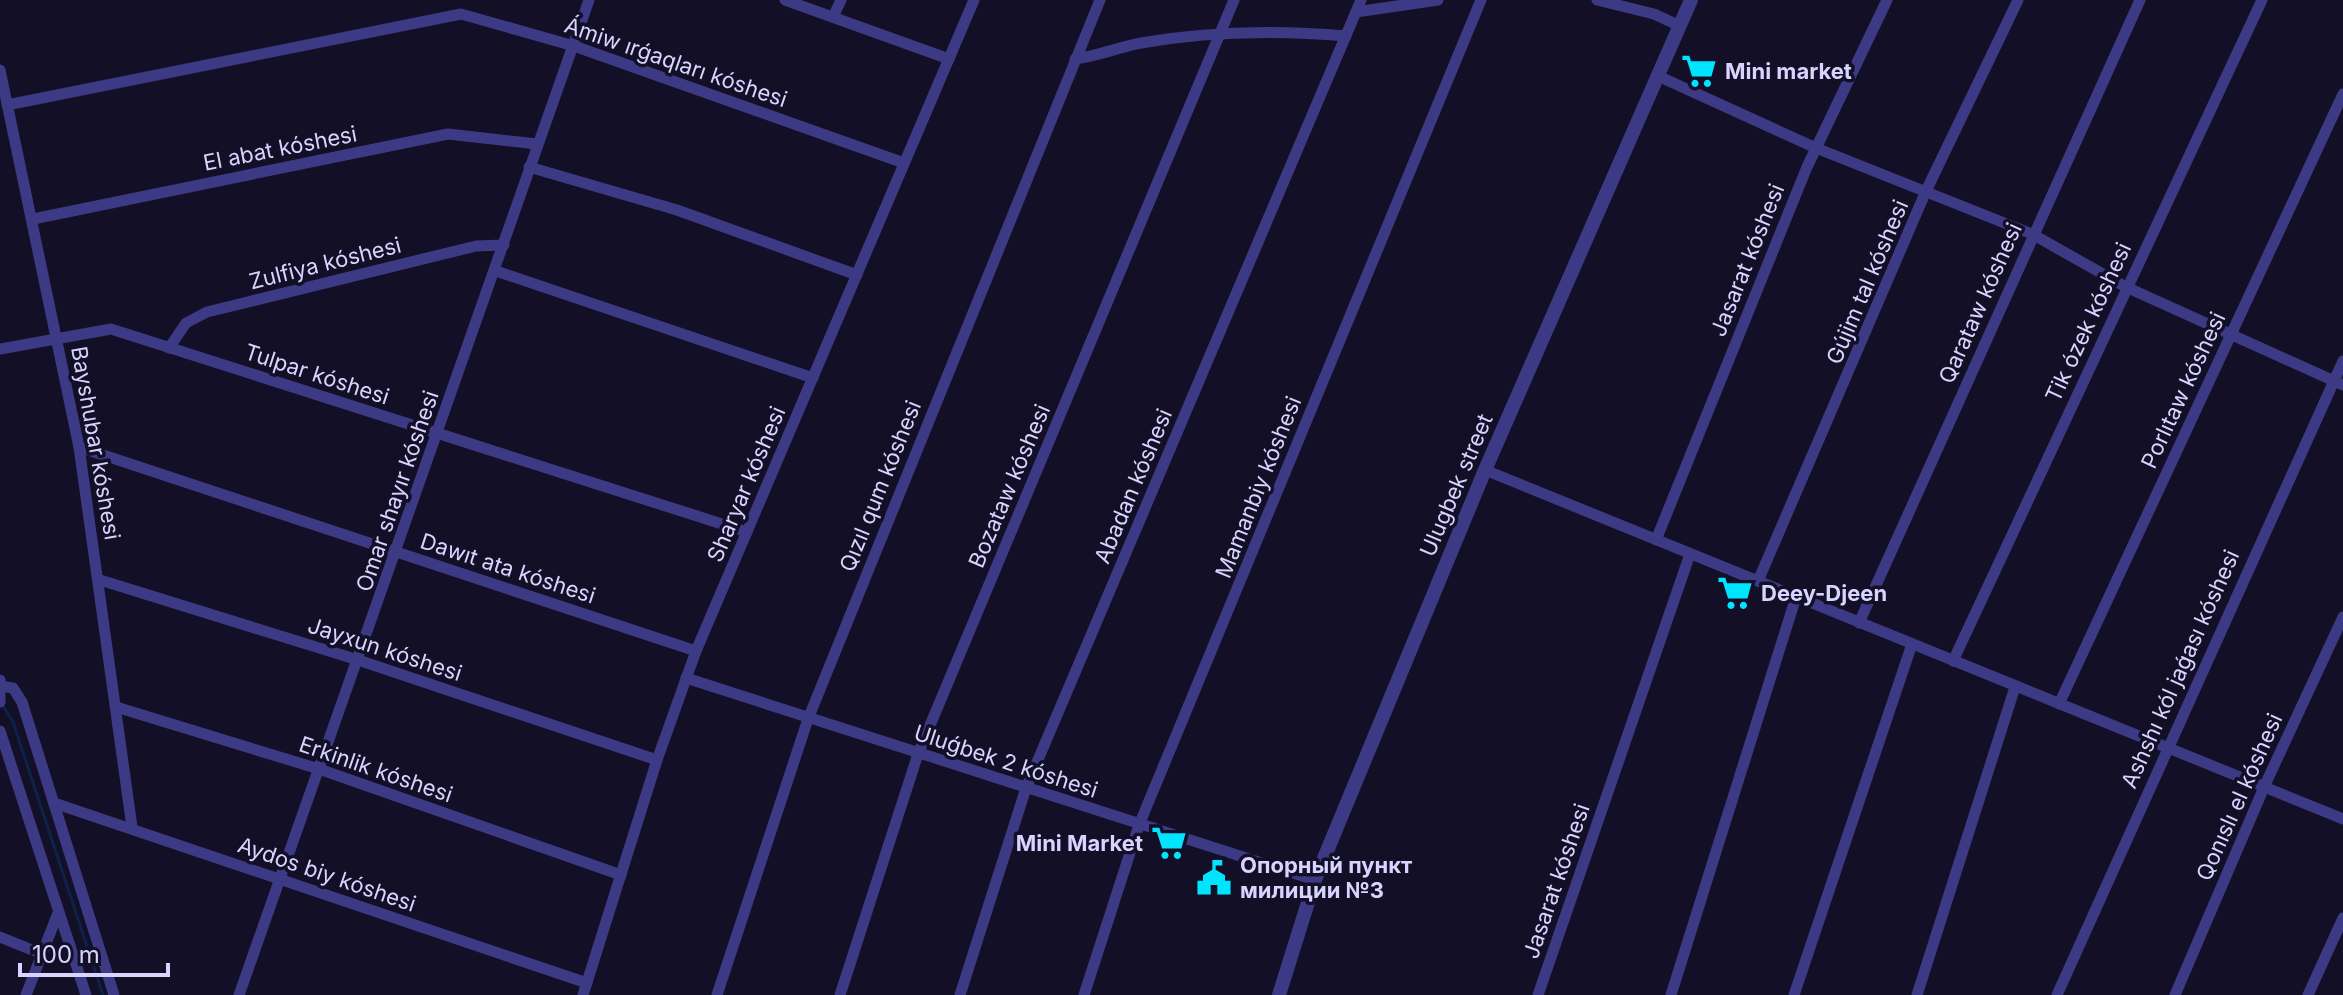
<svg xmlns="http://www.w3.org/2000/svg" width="2343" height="995" font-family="Inter,sans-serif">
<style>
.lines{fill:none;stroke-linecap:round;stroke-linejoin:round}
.stream{stroke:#0c2248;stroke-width:3}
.minor{stroke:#3d3a85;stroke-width:11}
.tertiary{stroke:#3d3a85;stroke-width:14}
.labels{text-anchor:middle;stroke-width:7;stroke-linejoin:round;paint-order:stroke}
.street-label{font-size:22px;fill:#d9d4ff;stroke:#130f26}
.poi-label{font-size:22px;font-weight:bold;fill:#d9d4ff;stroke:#130f26;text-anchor:start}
</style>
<rect width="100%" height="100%" fill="#130f26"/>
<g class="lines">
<path class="stream" d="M3 706 13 722 103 995"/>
<g class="minor">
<path d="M785 0 949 59"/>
<path d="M1597 0 1654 14 1680 26"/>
<path d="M1356 12 1438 0"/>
<path d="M833 17 841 0"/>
<path d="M1075 59C1098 56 1119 47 1141 43 1209 31 1277 30 1346 36"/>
<path d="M0 70 79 447 132 827"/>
<path d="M1658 76 1816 148 2032 234 2126 287 2343 385"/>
<path d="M7 105 461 14 574 46 904 163"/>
<path d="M529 167 677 210 857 275"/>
<path d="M33 219 448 134 537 144"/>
<path d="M496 271 813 378"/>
<path d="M169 348 186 323 207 312 476 246 504 245"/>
<path d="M0 349 111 329 747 532"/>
<path d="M79 447 696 651"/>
<path d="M1485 470 2343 819"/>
<path d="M1656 540 1807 167 1887 0"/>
<path d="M100 580 358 660 657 760"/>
<path d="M1758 581 1926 191 2018 0"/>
<path d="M1859 623 2140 0"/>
<path d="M1953 661 2262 0"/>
<path d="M686 678 1315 880"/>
<path d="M0 686 13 688 22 702 114 995"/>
<path d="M0 702V680"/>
<path d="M2059 704 2343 94"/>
<path d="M116 707 319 769 621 875"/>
<path d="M0 731 86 995"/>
<path d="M54 803 587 983"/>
<path d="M0 937 42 954"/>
<path d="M26 995 58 913"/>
<path d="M239 995 589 0"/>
<path d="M583 995 657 760 696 651 974 0"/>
<path d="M717 995 808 719 1100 0"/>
<path d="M840 995 918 754 1234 0"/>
<path d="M960 995 1026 788 1361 0"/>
<path d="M1084 995 1139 825 1481 0"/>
<path d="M1538 995 1690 554"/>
<path d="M1671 995 1796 597"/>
<path d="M1794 995 1912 644"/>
<path d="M1917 995 2015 687"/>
<path d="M2057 995 2343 361"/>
<path d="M2175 995 2265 785 2343 617"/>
<path d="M2308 995 2343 918"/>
</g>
<path class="tertiary" d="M1279 995 1315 880 1485 470 1691 0"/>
</g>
<defs>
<g id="supermarket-bare" transform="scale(2.76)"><path d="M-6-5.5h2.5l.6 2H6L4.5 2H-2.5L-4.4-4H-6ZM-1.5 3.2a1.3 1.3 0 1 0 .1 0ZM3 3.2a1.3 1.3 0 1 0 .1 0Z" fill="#00e5ff" stroke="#130f26" stroke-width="2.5" paint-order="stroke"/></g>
<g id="civic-bare" transform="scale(2.76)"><path d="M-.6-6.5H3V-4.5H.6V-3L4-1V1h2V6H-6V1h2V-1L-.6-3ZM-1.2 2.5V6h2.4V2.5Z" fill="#00e5ff" stroke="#130f26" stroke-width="2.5" paint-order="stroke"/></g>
</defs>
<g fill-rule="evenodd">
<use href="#supermarket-bare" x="1699" y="71"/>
<use href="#supermarket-bare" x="1735" y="593"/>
<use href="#supermarket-bare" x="1169" y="843"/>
<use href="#civic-bare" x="1214" y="878"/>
</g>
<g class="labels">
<g class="street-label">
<text transform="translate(676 62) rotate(19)" y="8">Ámiw ırǵaqları kóshesi</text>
<text transform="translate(280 148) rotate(-11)" y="8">El abat kóshesi</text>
<text transform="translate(1747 260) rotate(-68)" y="8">Jasarat kóshesi</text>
<text transform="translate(325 263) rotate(-14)" y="8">Zulfiya kóshesi</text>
<text transform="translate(1867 282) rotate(-67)" y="8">Gújim tal kóshesi</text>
<text transform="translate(1980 303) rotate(-66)" y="8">Qarataw kóshesi</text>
<text transform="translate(2088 322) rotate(-65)" y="8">Tik ózek kóshesi</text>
<text transform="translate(317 374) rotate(18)" y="8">Tulpar kóshesi</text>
<text transform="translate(2183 390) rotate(-65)" y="8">Porlıtaw kóshesi</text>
<text transform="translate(96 443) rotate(80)" y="8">Bayshubar kóshesi</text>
<text transform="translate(746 484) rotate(-67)" y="8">Sharyar kóshesi</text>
<text transform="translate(1456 485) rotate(-67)" y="8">Ulugbek street</text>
<text transform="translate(880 486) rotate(-68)" y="8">Qızıl qum kóshesi</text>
<text transform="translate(1009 486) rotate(-67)" y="8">Bozataw kóshesi</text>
<text transform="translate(1133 486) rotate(-67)" y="8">Abadan kóshesi</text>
<text transform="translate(1258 487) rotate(-68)" y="8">Mamanbiy kóshesi</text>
<text transform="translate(397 491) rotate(-71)" y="8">Omar shayır kóshesi</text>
<text transform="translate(508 568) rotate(18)" y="8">Dawıt ata kóshesi</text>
<text transform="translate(385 649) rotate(18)" y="8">Jayxun kóshesi</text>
<text transform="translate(2180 669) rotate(-66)" y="8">Ashshı kól jaǵası kóshesi</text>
<text transform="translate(1006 761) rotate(18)" y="8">Uluǵbek 2 kóshesi</text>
<text transform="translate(376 769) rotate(19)" y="8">Erkinlik kóshesi</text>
<text transform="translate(2239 797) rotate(-66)" y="8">Qonıslı el kóshesi</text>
<text transform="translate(327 874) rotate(19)" y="8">Aydos biy kóshesi</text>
<text transform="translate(1556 881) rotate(-71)" y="8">Jasarat kóshesi</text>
</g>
<g class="poi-label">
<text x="1725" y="79">Mini market</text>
<text x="1761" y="601">Deey-Djeen</text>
<text x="1143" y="851" text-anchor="end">Mini Market</text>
<text x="1240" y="873">Опорный пункт<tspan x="1240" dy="25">милиции №3</tspan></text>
</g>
</g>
<path d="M20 963v12h148v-12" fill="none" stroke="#d9d4ff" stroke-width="4"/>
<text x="32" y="963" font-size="24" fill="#d9d4ff" stroke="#130f26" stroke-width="6" paint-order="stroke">100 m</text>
</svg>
